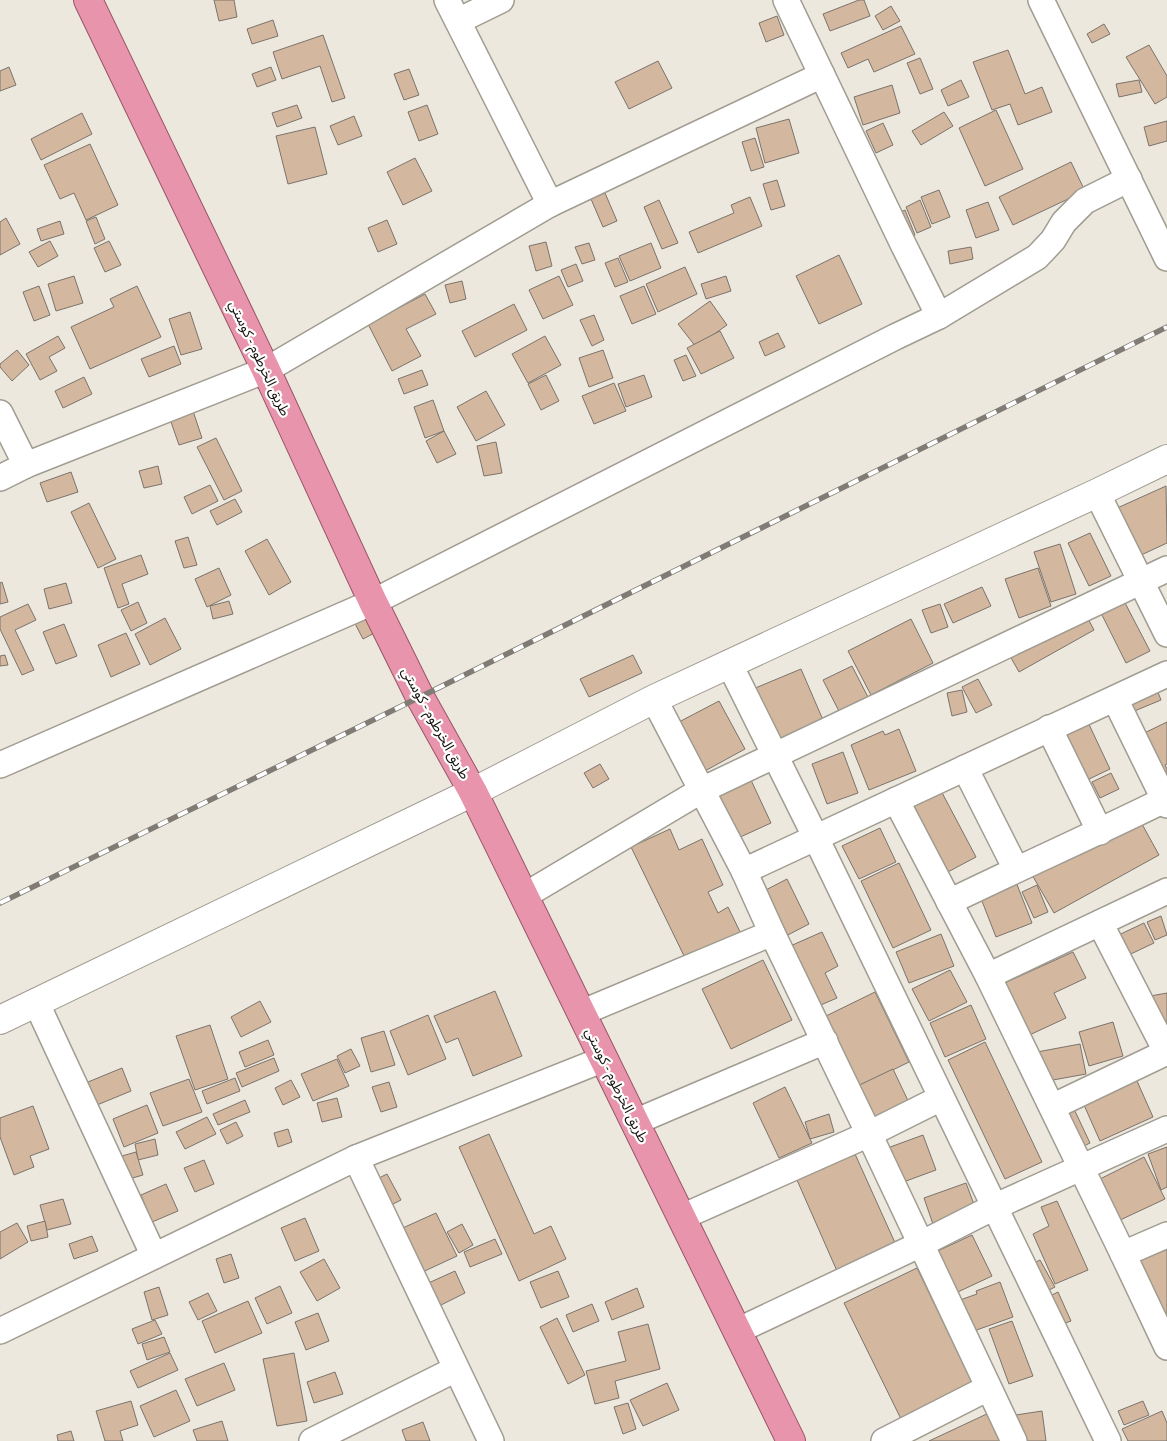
<svg xmlns="http://www.w3.org/2000/svg" width="1167" height="1441" font-family="'Source Sans 3','Noto Sans Arabic',sans-serif">
<style>
.building{fill:#d3b89f;stroke:#7b736b}
.lines{fill:none;stroke-linecap:round;stroke-linejoin:round}
.minor-casing{stroke:#a19c91;stroke-width:28}
.tertiary-casing{stroke:#a19c91;stroke-width:30}
.trunk-casing{stroke:#995567;stroke-width:30}
.minor{stroke:#fff;stroke-width:25}
.tertiary{stroke:#fff;stroke-width:28}
.trunk{stroke:#e794ac;stroke-width:28}
.rail-casing{stroke:#807c75;stroke-width:5.5}
.rail{stroke:#fff;stroke-width:4;stroke-dasharray:11;stroke-linecap:butt}
.labels{text-anchor:middle;stroke-width:4.5;stroke-linejoin:round;paint-order:stroke}
.street-label{font-size:14px;fill:#13110d;stroke:#fff}
</style>
<rect width="100%" height="100%" fill="#ede8dd"/>
<g class="building">
<path d="M214 0H234L237 17 219 21Z"/>
<path d="M859 0H864L870 16 830 31 823 14Z"/>
<path d="M891 6 900 21 883 30 875 16Z"/>
<path d="M777 16 784 35 766 42 759 23Z"/>
<path d="M273 20 278 36 252 44 247 29Z"/>
<path d="M1104 24 1110 34 1092 43 1087 34Z"/>
<path d="M901 26 915 54 874 72 868 59 848 68 841 53Z"/>
<path d="M323 35 345 98 332 102 320 66 282 79 273 52Z"/>
<path d="M1149 45 1167 76V97L1155 104 1126 57Z"/>
<path d="M1008 50 1025 94 1042 87 1052 112 1018 125 1010 104 992 110 973 62Z"/>
<path d="M920 58 933 89 920 94 907 63Z"/>
<path d="M658 61 672 88 629 109 615 82Z"/>
<path d="M9 67 16 85 0 91V71Z"/>
<path d="M271 67 276 80 257 87 252 74Z"/>
<path d="M409 69 419 95 404 100 394 74Z"/>
<path d="M961 80 969 97 948 106 941 90Z"/>
<path d="M1139 80 1142 92 1119 97 1116 84Z"/>
<path d="M892 85 900 113 863 125 854 97Z"/>
<path d="M297 105 302 118 277 127 272 113Z"/>
<path d="M427 105 438 134 419 141 408 112Z"/>
<path d="M996 110 1023 169 985 186 959 128Z"/>
<path d="M944 112 953 126 921 145 912 131Z"/>
<path d="M82 113 92 134 41 160 31 139Z"/>
<path d="M354 116 362 136 338 145 330 126Z"/>
<path d="M789 119 799 153 765 163 756 128Z"/>
<path d="M1167 121V141L1149 146 1144 127Z"/>
<path d="M883 123 893 145 876 153 866 131Z"/>
<path d="M315 127 327 174 288 184 276 136Z"/>
<path d="M755 138 764 167 751 171 742 142Z"/>
<path d="M90 144 118 205 86 220 74 193 60 199 44 165Z"/>
<path d="M415 158 432 191 403 205 387 172Z"/>
<path d="M1071 162 1085 191 1013 225 999 197Z"/>
<path d="M777 180 785 206 771 210 763 184Z"/>
<path d="M939 190 950 217 932 224 921 197Z"/>
<path d="M605 193 617 221 603 227 591 199Z"/>
<path d="M750 197 762 226 698 253 689 232 734 213 731 205Z"/>
<path d="M659 200 678 243 662 249 644 207Z"/>
<path d="M920 200 931 227 917 233 906 207Z"/>
<path d="M988 202 999 230 976 238 966 210Z"/>
<path d="M905 210 915 235 901 240 892 216Z"/>
<path d="M96 217 105 239 95 244 86 221Z"/>
<path d="M6 218 20 244 0 255V222Z"/>
<path d="M387 220 397 244 378 252 368 228Z"/>
<path d="M60 221 64 234 41 241 37 229Z"/>
<path d="M50 241 58 256 38 267 29 252Z"/>
<path d="M109 241 121 265 105 272 94 248Z"/>
<path d="M546 242 552 266 536 271 529 246Z"/>
<path d="M589 243 595 260 582 264 575 247Z"/>
<path d="M651 243 661 268 630 281 619 256Z"/>
<path d="M971 247 973 259 950 264 948 251Z"/>
<path d="M839 255 862 304 819 324 796 276Z"/>
<path d="M618 258 628 282 615 287 605 263Z"/>
<path d="M576 264 583 281 568 287 561 270Z"/>
<path d="M685 267 697 294 658 312 646 284Z"/>
<path d="M74 276 83 303 56 311 48 284Z"/>
<path d="M559 276 573 305 543 319 529 290Z"/>
<path d="M726 276 731 291 706 299 701 284Z"/>
<path d="M462 281 466 299 450 303 445 285Z"/>
<path d="M39 286 50 315 34 321 23 292Z"/>
<path d="M137 286 161 337 90 369 71 327 114 307 110 299Z"/>
<path d="M644 286 656 314 632 324 620 296Z"/>
<path d="M425 294 436 314 406 329 421 356 392 371 368 324Z"/>
<path d="M710 301 727 325 696 347 678 324Z"/>
<path d="M514 304 527 330 475 357 462 331Z"/>
<path d="M190 312 202 349 181 355 169 319Z"/>
<path d="M594 315 604 340 592 346 580 320Z"/>
<path d="M720 331 734 358 701 374 687 348Z"/>
<path d="M778 333 785 347 765 356 759 342Z"/>
<path d="M58 336 65 348 49 357 57 371 40 380 26 354Z"/>
<path d="M545 336 561 365 528 383 512 354Z"/>
<path d="M174 346 181 364 149 377 141 359Z"/>
<path d="M17 350 29 365 12 381 0 367V364Z"/>
<path d="M603 350 613 378 589 387 579 358Z"/>
<path d="M686 355 696 376 683 381 674 360Z"/>
<path d="M422 370 428 385 404 394 398 379Z"/>
<path d="M546 375 559 401 541 410 528 384Z"/>
<path d="M644 375 652 397 626 407 618 384Z"/>
<path d="M84 377 92 394 63 408 55 391Z"/>
<path d="M614 383 626 411 594 424 582 396Z"/>
<path d="M486 391 505 425 476 441 457 407Z"/>
<path d="M433 400 444 431 425 438 414 407Z"/>
<path d="M193 411 202 438 179 445 170 419Z"/>
<path d="M444 431 456 454 437 463 426 441Z"/>
<path d="M216 438 242 491 224 500 197 447Z"/>
<path d="M496 442 502 473 484 476 477 446Z"/>
<path d="M158 466 162 484 144 488 139 471Z"/>
<path d="M71 472 78 492 47 502 40 483Z"/>
<path d="M210 485 218 501 192 514 184 497Z"/>
<path d="M1166 486 1167 543 1126 562 1104 514Z"/>
<path d="M235 499 242 512 217 525 210 511Z"/>
<path d="M89 503 116 559 98 568 71 512Z"/>
<path d="M1090 533 1111 576 1089 586 1068 543Z"/>
<path d="M188 537 197 565 184 568 175 541Z"/>
<path d="M267 539 291 582 269 595 245 551Z"/>
<path d="M1060 544 1076 594 1051 602 1034 552Z"/>
<path d="M141 555 148 574 122 584 129 604 118 608 104 568Z"/>
<path d="M219 568 231 595 207 607 195 579Z"/>
<path d="M1038 568 1051 606 1019 618 1005 579Z"/>
<path d="M2 582 8 602 0 604V583Z"/>
<path d="M66 583 72 603 49 609 44 589Z"/>
<path d="M982 587 991 606 953 623 944 604Z"/>
<path d="M1123 599 1150 651 1126 663 1100 611Z"/>
<path d="M229 601 233 614 213 619 210 606Z"/>
<path d="M138 602 147 623 131 631 121 610Z"/>
<path d="M28 604 36 620 15 630 34 670 22 675 0 629V617Z"/>
<path d="M940 604 948 627 931 633 922 610Z"/>
<path d="M348 610 388 626 363 639Z"/>
<path d="M1085 613 1094 630 1019 672 1010 656Z"/>
<path d="M165 618 181 649 150 665 135 634Z"/>
<path d="M911 619 933 663 871 695 848 651Z"/>
<path d="M64 624 77 656 56 664 43 632Z"/>
<path d="M126 633 140 664 111 677 98 645Z"/>
<path d="M5 655 8 665 0 666V656Z"/>
<path d="M633 655 642 673 589 697 580 679Z"/>
<path d="M852 666 870 701 841 715 823 680Z"/>
<path d="M801 669 823 720 775 741 753 689Z"/>
<path d="M978 679 992 705 976 713 962 687Z"/>
<path d="M1154 682 1161 700 1132 712 1124 693Z"/>
<path d="M962 690 967 712 952 716 947 693Z"/>
<path d="M719 701 745 749 703 772 677 723Z"/>
<path d="M1085 716 1110 769 1085 781 1060 728Z"/>
<path d="M1167 722V764L1165 765 1167 769V813L1132 739Z"/>
<path d="M899 729 916 771 869 790 851 745 883 731 885 735Z"/>
<path d="M843 752 858 793 827 804 812 764Z"/>
<path d="M600 764 609 779 593 788 584 773Z"/>
<path d="M1111 773 1119 789 1100 798 1092 782Z"/>
<path d="M750 778 771 823 725 844 704 800Z"/>
<path d="M939 787 976 857 944 874 907 804Z"/>
<path d="M1137 815 1159 855 1054 913 1031 873Z"/>
<path d="M880 828 896 862 859 879 842 846Z"/>
<path d="M670 829 679 850 702 839 723 885 708 892 718 913 728 907 743 938 688 964 631 847Z"/>
<path d="M899 863 931 930 893 948 861 881Z"/>
<path d="M787 879 809 924 782 938 760 893Z"/>
<path d="M1016 882 1032 923 996 937 980 896Z"/>
<path d="M1037 885 1048 912 1034 918 1022 892Z"/>
<path d="M1161 916 1167 935 1155 940 1147 922Z"/>
<path d="M1144 923 1154 943 1116 961 1106 941Z"/>
<path d="M822 932 838 966 825 973 837 998 816 1007 788 947Z"/>
<path d="M941 934 954 966 909 983 896 952Z"/>
<path d="M1073 952 1086 978 1054 993 1066 1018 1023 1038 998 986Z"/>
<path d="M763 960 792 1020 731 1049 702 989Z"/>
<path d="M950 970 967 1002 929 1021 912 989Z"/>
<path d="M495 991 522 1056 473 1076 458 1038 446 1043 434 1016Z"/>
<path d="M875 992 909 1062 858 1087 824 1017Z"/>
<path d="M1167 993V1030L1139 998Z"/>
<path d="M260 1001 271 1022 241 1037 231 1017Z"/>
<path d="M971 1005 986 1039 945 1057 930 1023Z"/>
<path d="M428 1015 446 1059 408 1075 390 1031Z"/>
<path d="M1113 1022 1123 1056 1089 1066 1079 1032Z"/>
<path d="M210 1025 228 1079 195 1090 176 1036Z"/>
<path d="M384 1031 395 1065 371 1072 361 1038Z"/>
<path d="M268 1040 274 1055 245 1067 239 1052Z"/>
<path d="M985 1042 1042 1162 1005 1179 948 1060Z"/>
<path d="M1080 1044 1086 1074 1042 1082 1037 1052Z"/>
<path d="M351 1049 360 1066 345 1073 337 1056Z"/>
<path d="M274 1058 279 1071 242 1087 236 1073Z"/>
<path d="M337 1059 349 1086 313 1101 301 1074Z"/>
<path d="M122 1068 131 1091 97 1105 88 1082Z"/>
<path d="M893 1069 911 1107 868 1128 849 1090Z"/>
<path d="M235 1078 240 1091 207 1104 202 1091Z"/>
<path d="M189 1079 202 1112 163 1126 150 1093Z"/>
<path d="M291 1080 300 1097 283 1105 275 1088Z"/>
<path d="M1137 1081 1153 1117 1100 1141 1084 1105Z"/>
<path d="M389 1082 397 1107 381 1112 372 1087Z"/>
<path d="M785 1087 812 1143 779 1158 753 1103Z"/>
<path d="M337 1098 342 1117 322 1122 317 1103Z"/>
<path d="M245 1100 250 1112 218 1125 213 1114Z"/>
<path d="M147 1105 158 1133 124 1147 113 1119Z"/>
<path d="M33 1106 49 1149 30 1156 34 1167 14 1175 0 1137V1118Z"/>
<path d="M1074 1109 1090 1143 1072 1152 1056 1117Z"/>
<path d="M829 1114 834 1132 810 1139 805 1122Z"/>
<path d="M207 1117 216 1134 185 1149 176 1132Z"/>
<path d="M236 1122 243 1136 227 1144 220 1130Z"/>
<path d="M288 1129 292 1142 278 1147 274 1133Z"/>
<path d="M489 1134 534 1234 551 1226 566 1259 519 1281 459 1147Z"/>
<path d="M923 1135 936 1170 887 1188 874 1153Z"/>
<path d="M155 1139 158 1155 138 1160 135 1144Z"/>
<path d="M1167 1147V1187L1161 1190 1148 1154Z"/>
<path d="M136 1152 143 1175 129 1179 122 1156Z"/>
<path d="M855 1154 896 1245 837 1271 797 1180Z"/>
<path d="M1144 1157 1165 1199 1118 1221 1098 1180Z"/>
<path d="M204 1160 214 1184 195 1192 184 1168Z"/>
<path d="M387 1174 401 1200 387 1207 373 1181Z"/>
<path d="M966 1183 978 1215 935 1230 924 1198Z"/>
<path d="M166 1184 178 1211 152 1222 141 1195Z"/>
<path d="M63 1199 71 1224 47 1230 40 1205Z"/>
<path d="M1057 1201 1088 1270 1055 1284 1033 1234 1049 1226 1041 1207Z"/>
<path d="M436 1213 457 1256 416 1275 396 1231Z"/>
<path d="M305 1218 319 1251 295 1261 281 1228Z"/>
<path d="M45 1221 48 1237 31 1241 27 1226Z"/>
<path d="M17 1223 28 1242 0 1259V1232Z"/>
<path d="M462 1224 473 1245 459 1253 447 1232Z"/>
<path d="M972 1235 992 1276 945 1298 925 1257Z"/>
<path d="M92 1236 98 1251 74 1259 69 1244Z"/>
<path d="M495 1239 502 1254 470 1267 464 1252Z"/>
<path d="M1164 1244 1167 1251V1340L1123 1265Z"/>
<path d="M231 1254 239 1278 224 1283 216 1259Z"/>
<path d="M324 1259 340 1288 317 1301 300 1272Z"/>
<path d="M1040 1260 1055 1287 1045 1292 1030 1265Z"/>
<path d="M917 1268 973 1384 901 1419 844 1303Z"/>
<path d="M455 1271 465 1293 435 1308 424 1285Z"/>
<path d="M558 1271 569 1297 541 1308 530 1282Z"/>
<path d="M1000 1282 1013 1317 971 1332 960 1300 977 1294 976 1291Z"/>
<path d="M280 1286 292 1313 267 1324 255 1298Z"/>
<path d="M159 1287 168 1315 152 1320 144 1292Z"/>
<path d="M637 1288 644 1307 612 1320 605 1302Z"/>
<path d="M1058 1292 1071 1321 1060 1325 1048 1297Z"/>
<path d="M208 1293 217 1311 198 1320 189 1302Z"/>
<path d="M248 1301 262 1333 215 1353 202 1321Z"/>
<path d="M592 1304 599 1321 573 1332 566 1315Z"/>
<path d="M318 1313 329 1341 306 1350 295 1322Z"/>
<path d="M557 1318 585 1375 568 1384 540 1327Z"/>
<path d="M155 1320 162 1334 138 1344 132 1329Z"/>
<path d="M1012 1321 1033 1376 1009 1384 989 1329Z"/>
<path d="M648 1324 660 1369 615 1381 619 1398 595 1404 586 1371 626 1361 618 1332Z"/>
<path d="M164 1337 170 1352 147 1360 142 1344Z"/>
<path d="M170 1353 178 1370 138 1388 130 1371Z"/>
<path d="M294 1353 307 1421 277 1426 263 1359Z"/>
<path d="M224 1363 235 1390 197 1406 185 1379Z"/>
<path d="M335 1372 343 1394 314 1403 307 1382Z"/>
<path d="M667 1383 679 1410 643 1426 630 1400Z"/>
<path d="M176 1390 190 1421 154 1437 140 1406Z"/>
<path d="M131 1401 138 1425 120 1431 123 1441H105L96 1411Z"/>
<path d="M1143 1401 1149 1415 1124 1425 1118 1411Z"/>
<path d="M628 1403 636 1429 623 1434 614 1407Z"/>
<path d="M1042 1411 1046 1441H1020L1016 1415Z"/>
<path d="M1162 1411 1167 1423V1441H1128L1122 1429Z"/>
<path d="M991 1412 1004 1441H929Z"/>
<path d="M222 1421 228 1441H197L193 1430Z"/>
<path d="M423 1422 430 1441H406L402 1430Z"/>
<path d="M71 1431 74 1441H58L57 1435Z"/>
</g>
<g class="lines">
<g class="minor-casing">
<g id="minor">
<path d="M447 0 550 204"/>
<path d="M786 0 903 244 939 316"/>
<path d="M1041 0 1167 258"/>
<path d="M458 21 501 0"/>
<path d="M0 413 26 465"/>
<path d="M0 478 26 465 266 370 550 204 822 75"/>
<path d="M1097 493 1167 634"/>
<path d="M729 663 816 838 1108 1441"/>
<path d="M654 699 744 871 772 933 869 1134 1014 1441"/>
<path d="M1115 699 1167 805"/>
<path d="M1049 728 1100 832"/>
<path d="M0 765 373 602 895 337 939 316 1037 257 1053 240 1064 222 1085 201 1129 179"/>
<path d="M965 768 1016 869"/>
<path d="M896 800 988 976 1123 1254 1167 1347"/>
<path d="M744 871 1167 674"/>
<path d="M524 896 702 790 1167 569"/>
<path d="M949 902C1021 867 1093 835 1164 800"/>
<path d="M1100 923 1167 1053"/>
<path d="M988 976 1167 891"/>
<path d="M36 1002 154 1256"/>
<path d="M581 1013 772 933"/>
<path d="M1052 1107 1167 1052"/>
<path d="M635 1122 825 1041"/>
<path d="M356 1158 491 1441"/>
<path d="M682 1217 869 1134 941 1098"/>
<path d="M1123 1254 1167 1235"/>
<path d="M0 1331 356 1158 604 1059"/>
<path d="M737 1331 921 1244 994 1207 1167 1129"/>
<path d="M312 1441 456 1369"/>
<path d="M884 1441 988 1388"/>
</g>
</g>
<g class="tertiary-casing">
<path id="tertiary" d="M0 1020 473 792 654 699 1097 493 1167 459"/>
</g>
<g class="trunk-casing">
<path id="trunk" d="M88 0 266 370 373 602 420 697 473 792 791 1441"/>
</g>
<use href="#minor" class="minor"/>
<use href="#tertiary" class="tertiary"/>
<use href="#trunk" class="trunk"/>
<g class="rail-casing">
<path id="rail" d="M0 903 420 697 1167 327"/>
</g>
<use href="#rail" class="rail"/>
</g>
<g class="labels">
<g class="street-label">
<text transform="translate(260 358) rotate(65)" y="5">طريق الخرطوم - كوستي</text>
<text transform="translate(436 723) rotate(61)" y="5">طريق الخرطوم - كوستي</text>
<text transform="translate(617 1085) rotate(64)" y="5">طريق الخرطوم - كوستي</text>
</g>
</g>
</svg>
